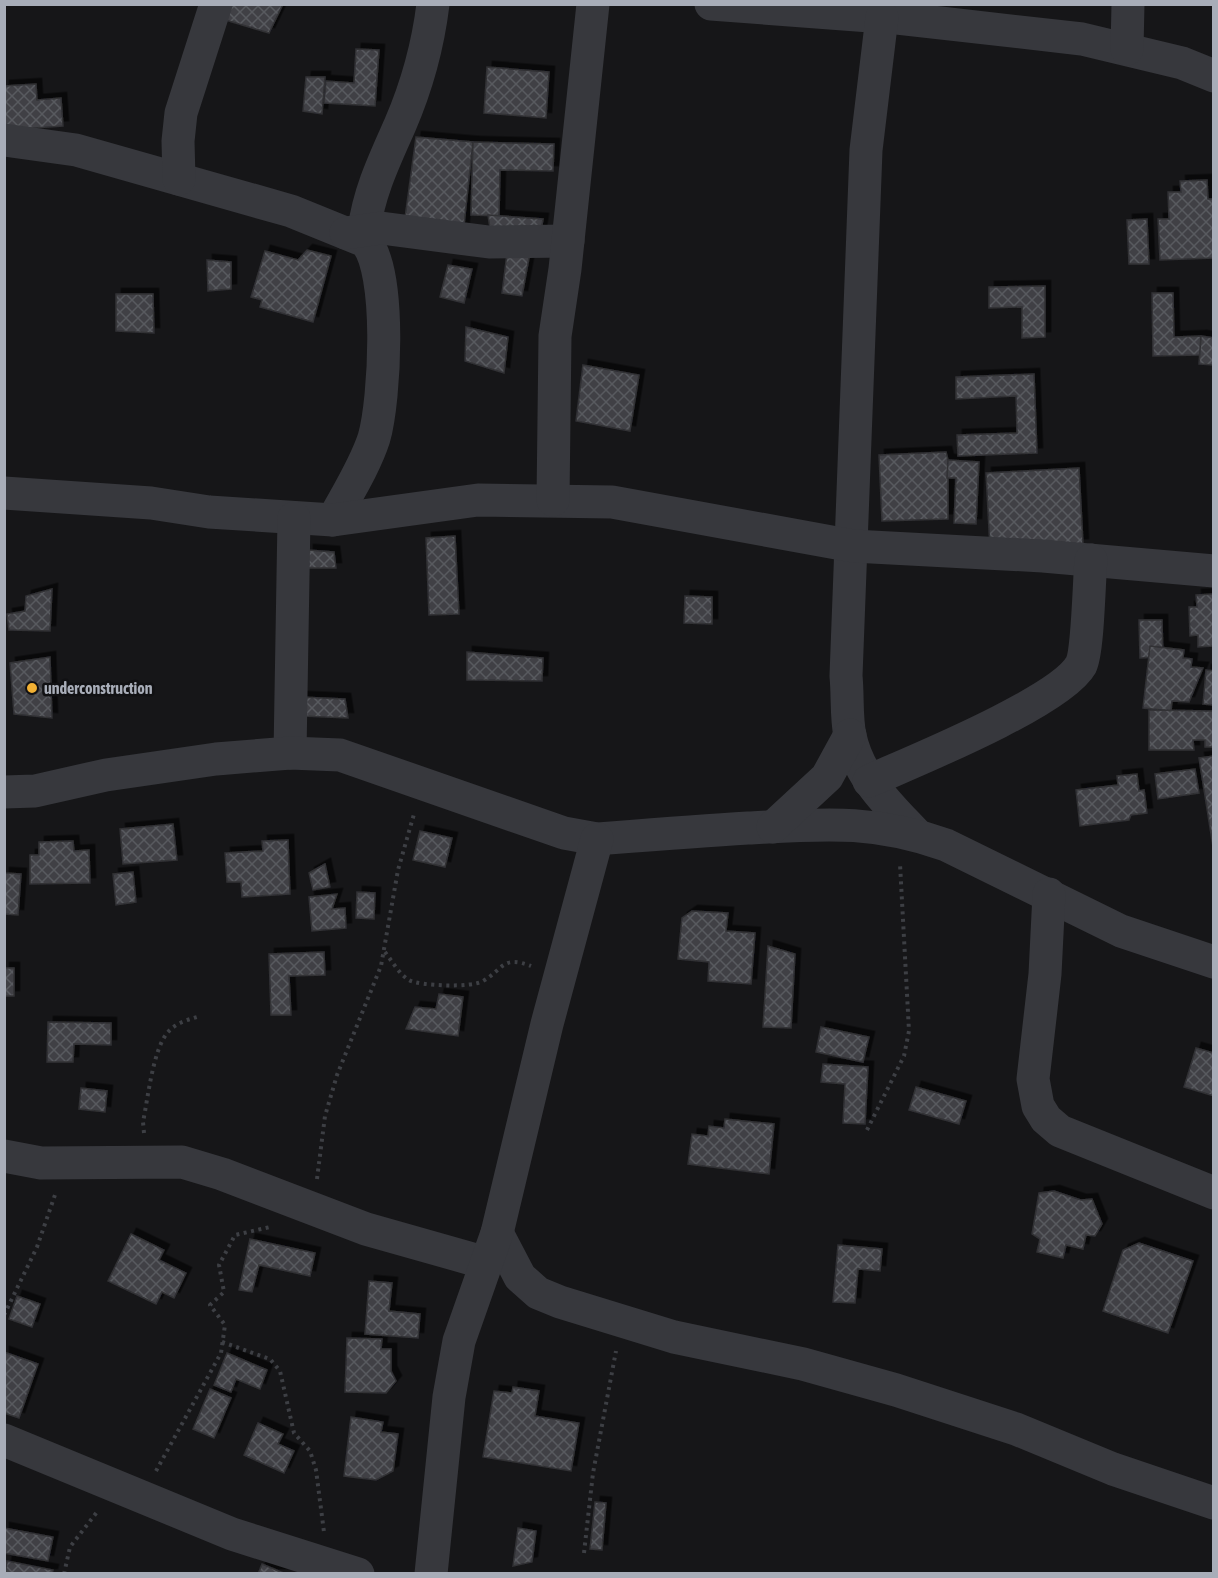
<svg xmlns="http://www.w3.org/2000/svg" width="1218" height="1578" font-family="'Asap Condensed',sans-serif">
<style>
.building{fill:url(#building-cross-hatch);stroke:#303034;stroke-width:1.5;filter:url(#shadow)}
.lines{fill:none;stroke-linecap:round;stroke-linejoin:round}
.path{stroke:#3d3f44;stroke-width:4;stroke-dasharray:3 4.5;stroke-linecap:butt}
.minor{stroke:#37383d;stroke-width:33}
.poi-dot{fill:#f2b134;stroke:#111113;stroke-width:2}
.labels{text-anchor:middle;stroke-width:5;stroke-linejoin:round;paint-order:stroke}
.poi-label{font-size:16px;font-weight:bold;fill:#a8adb8;stroke:#111113;text-anchor:start}
</style>
<defs>
<pattern id="building-cross-hatch" width="8" height="8" patternUnits="userSpaceOnUse" patternTransform="scale(1.5)"><rect width="8" height="8" fill="#404145"/><path d="M0 0l8 8M0 8l8-8" fill="none" stroke="#595a5e"/></pattern>
<filter id="shadow"><feDropShadow dx="5.5" dy="-5.5" stdDeviation="0" flood-color="#0009"/></filter>
</defs>
<rect width="100%" height="100%" fill="#161618"/>
<g class="building">
<path d="M226 4 253 5 283 4 269 33 222 19Z"/>
<path d="M356 49 379 50 375 106 324 103 326 81 354 83Z"/>
<path d="M487 67 549 72 546 118 484 113Z"/>
<path d="M306 77H325L322 114 303 111Z"/>
<path d="M36 84 37 100 61 98 63 126 5 130 4 86Z"/>
<path d="M416 137 473 142 463 234 404 225Z"/>
<path d="M473 142 554 144 553 171 500 170 499 216 471 215Z"/>
<path d="M1207 180 1208 199H1214V258L1160 260 1158 219H1169L1168 192H1181L1180 181Z"/>
<path d="M488 215 543 219 540 238 491 235Z"/>
<path d="M1147 219 1149 264H1129L1127 220Z"/>
<path d="M508 245 531 247 522 296 502 293Z"/>
<path d="M307 250 331 256 313 322 260 307 262 300 251 297 265 251 298 260Z"/>
<path d="M207 260 231 262V289L208 291Z"/>
<path d="M448 265 472 269 464 303 440 297Z"/>
<path d="M1045 286V337L1022 338V307L989 308V287Z"/>
<path d="M1152 293H1173L1174 337 1201 336V355L1153 356Z"/>
<path d="M116 294H153L154 333 116 331Z"/>
<path d="M466 327 508 337 504 373 465 361Z"/>
<path d="M1201 336 1214 338V365L1199 364Z"/>
<path d="M583 365 639 375 630 431 576 421Z"/>
<path d="M1034 374 1037 453 958 456 957 435 1017 433 1016 396 956 399V377Z"/>
<path d="M946 452 948 460V519L882 521 879 455Z"/>
<path d="M948 460 979 462 976 524 954 523 956 478H947Z"/>
<path d="M1079 468 1083 544 990 549 986 473Z"/>
<path d="M455 536 459 614 429 615 426 538Z"/>
<path d="M308 550 334 552 336 568H308Z"/>
<path d="M52 589 50 631 9 630 7 614 25 611 26 596Z"/>
<path d="M1214 594V646L1198 647V635L1190 636 1189 607H1197L1196 595Z"/>
<path d="M685 596 712 597V624L684 623Z"/>
<path d="M1139 620H1162L1163 657 1140 658Z"/>
<path d="M1150 646 1184 650 1183 658 1192 659 1191 667 1203 668 1189 702 1172 701 1171 711 1143 708Z"/>
<path d="M467 652 543 658 542 681 467 680Z"/>
<path d="M50 657 52 718 14 714 10 663Z"/>
<path d="M1206 670 1214 671V705L1203 704Z"/>
<path d="M300 697 345 699 348 718 302 716Z"/>
<path d="M1149 710 1214 711V747H1205V740H1193L1194 750H1149Z"/>
<path d="M1214 756V847H1213L1199 758Z"/>
<path d="M1195 769 1199 793 1158 799 1155 774Z"/>
<path d="M1137 774 1139 791 1144 790 1147 813 1131 815 1129 820 1080 826 1076 790 1118 785 1117 776Z"/>
<path d="M173 824 177 860 123 864 120 829Z"/>
<path d="M420 831 452 838 445 867 413 860Z"/>
<path d="M288 840 290 894 242 897 241 882H227L225 853 263 851 262 841Z"/>
<path d="M73 841 74 851 89 850 90 883 30 884V855H39V842Z"/>
<path d="M325 864 330 887 313 890 309 873Z"/>
<path d="M133 872 136 902 116 905 113 874Z"/>
<path d="M4 873 21 874 18 915 4 914Z"/>
<path d="M357 892 375 893 374 919 356 918Z"/>
<path d="M337 894 332 909 345 908 346 928 312 931 309 897Z"/>
<path d="M692 911 728 913 726 931 755 933 751 984 708 981 709 962 678 959 682 918Z"/>
<path d="M768 946 795 954 791 1028 763 1027Z"/>
<path d="M324 952 325 975 289 976 291 1015H271L269 954Z"/>
<rect x="4" y="968" width="10" height="28"/>
<path d="M439 994 463 997 458 1036 406 1029 415 1007 436 1009Z"/>
<path d="M48 1022 111 1023V1045L74 1044 73 1062H47Z"/>
<path d="M821 1027 869 1037 863 1062 816 1052Z"/>
<path d="M1196 1048 1214 1053V1096L1184 1087Z"/>
<path d="M823 1064 868 1067 865 1124 843 1123 845 1084 821 1082Z"/>
<path d="M916 1087 966 1101 959 1124 909 1110Z"/>
<path d="M81 1088 107 1091 105 1112 79 1109Z"/>
<path d="M725 1119 774 1124 769 1174 688 1164 692 1134 708 1136 709 1126 724 1128Z"/>
<path d="M1054 1191 1081 1200 1092 1199 1102 1224 1095 1236 1086 1235 1083 1249 1066 1245 1063 1258 1037 1252 1040 1239 1032 1234 1039 1193Z"/>
<path d="M131 1234 164 1250 159 1260 186 1273 174 1298 162 1292 156 1304 108 1281Z"/>
<path d="M250 1239 315 1253 310 1276 259 1265 252 1292 239 1290Z"/>
<path d="M1139 1243 1193 1261 1168 1333 1103 1311 1123 1250Z"/>
<path d="M838 1245 882 1249 880 1271 858 1269 855 1303 833 1302Z"/>
<path d="M369 1281 392 1283 389 1311 420 1314 418 1338 365 1334Z"/>
<path d="M17 1296 40 1304 32 1327 9 1319Z"/>
<path d="M347 1338 382 1339 381 1349H391V1371L396 1381 386 1393 345 1392Z"/>
<path d="M4 1352 38 1364 19 1418 4 1413Z"/>
<path d="M227 1353 267 1370 260 1389 236 1379 231 1392 214 1385Z"/>
<path d="M513 1387 539 1391 535 1416 579 1423 571 1471 483 1457 494 1391 512 1393Z"/>
<path d="M210 1389 231 1398 214 1438 193 1429Z"/>
<path d="M351 1417 383 1422 381 1432 398 1434 393 1471 376 1480 344 1476Z"/>
<path d="M258 1423 283 1434 278 1444 294 1451 284 1473 244 1455Z"/>
<path d="M595 1502 606 1503 602 1550 590 1549Z"/>
<path d="M4 1528 53 1537 48 1561 4 1553Z"/>
<path d="M518 1528 536 1531 532 1562 513 1566Z"/>
<path d="M7 1561 53 1570 52 1574H5Z"/>
<path d="M262 1564 286 1574H258Z"/>
</g>
<g class="lines">
<g class="path">
<path d="M385 952C392 961 399 974 409 980 419 986 472 988 483 981 504 969 502 955 531 966"/>
<path d="M867 1130 904 1056 909 1031 900 864"/>
<path d="M144 1133 143 1122C148 1098 153 1049 168 1032 176 1023 187 1020 197 1017"/>
<path d="M317 1179 325 1116 337 1075 381 966 398 870 414 814"/>
<path d="M4 1315 37 1247 56 1192"/>
<path d="M222 1342 270 1359 280 1371 294 1433 310 1451 316 1470 324 1532"/>
<path d="M156 1471 221 1353 225 1325 210 1305 224 1292 219 1265 235 1235 270 1227"/>
<path d="M584 1553 593 1473 616 1351"/>
<path d="M64 1574 70 1547 97 1512"/>
</g>
<g class="minor">
<path d="M711 4 897 18 1082 39 1182 63 1214 76"/>
<path d="M882 17 866 150 846 676C848 696 846 717 850 736 859 778 889 805 917 835"/>
<path d="M1127 49 1128 4"/>
<path d="M4 140 76 150 291 211 365 241C392 269 385 400 374 438 365 466 347 494 333 520"/>
<path d="M179 179 178 141 181 113 216 4"/>
<path d="M364 230C369 192 384 161 400 125 416 88 428 45 433 4"/>
<path d="M346 233 381 228 489 242 568 241"/>
<path d="M4 493 151 503 209 512 333 520 478 500 612 502 853 546 1043 556 1214 571"/>
<path d="M553 500 555 336 565 269 593 4"/>
<path d="M290 753 294 518"/>
<path d="M869 781C912 762 1060 702 1081 665 1088 651 1089 580 1091 560"/>
<path d="M4 792 35 791 106 775 216 759 290 753 340 755 564 833 597 839C648 835 698 831 748 828 823 824 873 819 946 845L1121 931 1214 962"/>
<path d="M773 827 827 777 850 735"/>
<path d="M1049 894 1045 974 1033 1079 1038 1106 1046 1119 1060 1131 1214 1193"/>
<path d="M4 1156 41 1163 182 1162 222 1174 366 1229 486 1263"/>
<path d="M497 1233 520 1277 538 1293 560 1302 674 1337 803 1364 896 1390 1016 1429 1113 1469 1214 1503"/>
<path d="M4 1440 232 1534 358 1574"/>
<path d="M431 1574 449 1397 459 1341 497 1233 547 1024 597 839"/>
</g>
</g>
<circle class="poi-dot" cx="32" cy="688" r="6"/>
<g class="labels">
<g class="poi-label">
<text x="44" y="694">underconstruction</text>
</g>
</g>
<rect width="1218" height="1578" fill="none" stroke="#a8adb8" stroke-width="12"/>
</svg>
